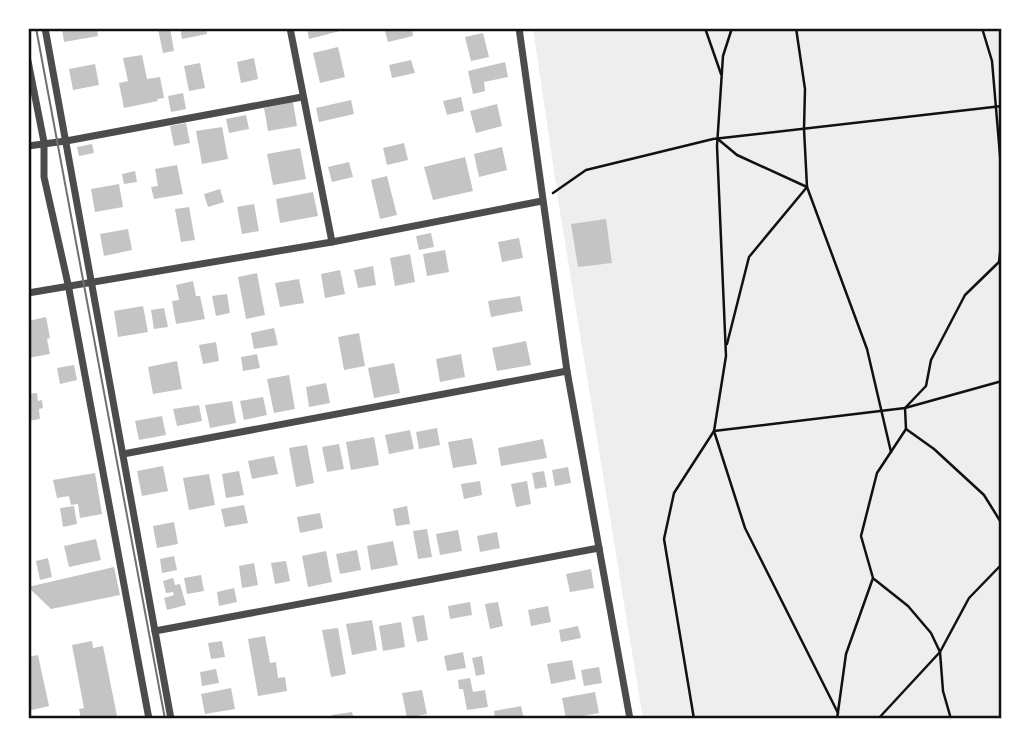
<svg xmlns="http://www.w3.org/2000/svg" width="1030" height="747" font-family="'Nunito Sans',sans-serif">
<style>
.green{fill:#eee}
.building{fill:#c4c4c4}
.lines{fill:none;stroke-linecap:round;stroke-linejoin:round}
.path{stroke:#111;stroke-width:2.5}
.minor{stroke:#4c4c4c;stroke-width:7}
.tram{stroke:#707070;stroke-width:2}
.neatline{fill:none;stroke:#111;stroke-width:2.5}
</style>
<rect width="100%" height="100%" fill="#fff"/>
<path class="green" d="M533 28H1002V719H643L560 212Z"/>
<g class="building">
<path d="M62 28H97L98 36 64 42Z"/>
<path d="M170 28 174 51 163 53 158 29Z"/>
<path d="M180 28H206L207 34 182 39Z"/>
<path d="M307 28H339L340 31 309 39Z"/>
<path d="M384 28H412L413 36 388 42Z"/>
<path d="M483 33 489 57 471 61 465 37Z"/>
<path d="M338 47 345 77 320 83 313 53Z"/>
<path d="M142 55 147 79 160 77 164 98 157 99 158 101 124 108 119 83 128 81 123 58Z"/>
<path d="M254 58 258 79 241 83 237 62Z"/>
<path d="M411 60 415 73 392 78 389 65Z"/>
<path d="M505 62 508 77 484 82 485 91 473 94 468 71Z"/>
<path d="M200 63 205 88 189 91 184 66Z"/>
<path d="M95 64 99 85 73 90 69 69Z"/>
<path d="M183 93 186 109 171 112 168 96Z"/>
<path d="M461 97 464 111 447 115 443 101Z"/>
<path d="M351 100 354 114 319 122 316 108Z"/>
<path d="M293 102 297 126 268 131 264 108Z"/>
<path d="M497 104 502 126 476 133 470 111Z"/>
<path d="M246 115 249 129 229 133 226 119Z"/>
<path d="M186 123 190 143 174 146 170 126Z"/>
<path d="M222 127 228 159 202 164 196 131Z"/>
<path d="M404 143 408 160 387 165 383 148Z"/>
<path d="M92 144 94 153 79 156 77 147Z"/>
<path d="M502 147 507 170 479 177 474 154Z"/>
<path d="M300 148 306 179 273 185 267 154Z"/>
<path d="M465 157 473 191 433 200 424 167Z"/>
<path d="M349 162 353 177 332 182 328 167Z"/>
<path d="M177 165 183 194 154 199 151 187 158 186 155 169Z"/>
<path d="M135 171 137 182 124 184 122 174Z"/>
<path d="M387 176 397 215 380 219 371 180Z"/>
<path d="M119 184 123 207 95 212 91 189Z"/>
<path d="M220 189 224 202 208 207 204 194Z"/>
<path d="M313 192 318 216 280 223 276 199Z"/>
<path d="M254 204 259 231 242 234 237 207Z"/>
<path d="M189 207 195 240 181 242 175 209Z"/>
<path d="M606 219 612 263 578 267 571 224Z"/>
<path d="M128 229 132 250 104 256 100 234Z"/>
<path d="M431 233 434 247 419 250 416 236Z"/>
<path d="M519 238 523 258 502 262 498 242Z"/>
<path d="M445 250 449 272 427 276 423 254Z"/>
<path d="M410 254 415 282 395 286 390 258Z"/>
<path d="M373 266 376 285 358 288 354 270Z"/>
<path d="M340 270 345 294 325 298 321 274Z"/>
<path d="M257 273 265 315 246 319 238 277Z"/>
<path d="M299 279 304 303 280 307 275 283Z"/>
<path d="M193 281 196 296H200L205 319 176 324 172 301 179 300 176 285Z"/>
<path d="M227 294 230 313 216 316 212 296Z"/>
<path d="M520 296 523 311 491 317 488 301Z"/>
<path d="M143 306 148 332 118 337 114 311Z"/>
<path d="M164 308 168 327 154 329 151 310Z"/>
<path d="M46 317 50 338 47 339 50 354 28 358V321Z"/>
<path d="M274 328 278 345 254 349 251 333Z"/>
<path d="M359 333 365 366 344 370 338 337Z"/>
<path d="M526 341 531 365 497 371 492 348Z"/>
<path d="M216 342 219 361 203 364 199 345Z"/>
<path d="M257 354 260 368 243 371 241 357Z"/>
<path d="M461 354 465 377 440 382 436 359Z"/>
<path d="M177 361 182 389 153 394 148 367Z"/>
<path d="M394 363 400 393 374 398 368 368Z"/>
<path d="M74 365 77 380 60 384 57 368Z"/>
<path d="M289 375 295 409 274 413 267 379Z"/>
<path d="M326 383 330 403 309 407 306 387Z"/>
<path d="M37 393 38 401 42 400 43 408 39 409 40 419 28 421V394Z"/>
<path d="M263 397 267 415 244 420 240 401Z"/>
<path d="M232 401 236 423 210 428 205 405Z"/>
<path d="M199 405 202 421 177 426 173 409Z"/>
<path d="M162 416 166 435 139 440 135 421Z"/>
<path d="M437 428 440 445 419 449 416 432Z"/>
<path d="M410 430 414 449 389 454 385 435Z"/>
<path d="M374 437 379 465 351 470 346 442Z"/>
<path d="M472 438 477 464 453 468 448 442Z"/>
<path d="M543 439 547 458 501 466 498 448Z"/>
<path d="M339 444 344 469 327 472 322 447Z"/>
<path d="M307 445 314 483 296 487 289 448Z"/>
<path d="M274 456 278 474 252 479 248 461Z"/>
<path d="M163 466 168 491 142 496 137 471Z"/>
<path d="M568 467 571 483 555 486 552 470Z"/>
<path d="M239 471 244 495 226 498 222 474Z"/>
<path d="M544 471 547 487 535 489 532 473Z"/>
<path d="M95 473 102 514 80 518 78 504 71 505 69 496 57 498 53 480Z"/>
<path d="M209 474 215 505 189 510 183 478Z"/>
<path d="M480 481 482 495 464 499 461 484Z"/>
<path d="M527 481 531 504 516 507 511 484Z"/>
<path d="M244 505 248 523 225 527 221 509Z"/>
<path d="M74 506 77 524 63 527 60 508Z"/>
<path d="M407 506 410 524 396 526 393 509Z"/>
<path d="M320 513 323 528 300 533 297 517Z"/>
<path d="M174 522 178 544 157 548 153 526Z"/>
<path d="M427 529 432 557 418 559 413 531Z"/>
<path d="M458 530 462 551 440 555 436 534Z"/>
<path d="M497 532 500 548 480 552 477 536Z"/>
<path d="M96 539 101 560 69 567 64 546Z"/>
<path d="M393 541 398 565 371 570 367 546Z"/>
<path d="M357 550 361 570 340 574 336 554Z"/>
<path d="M326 551 332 582 308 587 302 556Z"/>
<path d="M174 556 177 570 162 573 160 559Z"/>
<path d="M48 558 52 577 40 580 36 561Z"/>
<path d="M286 561 290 581 275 584 271 563Z"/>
<path d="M254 563 258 585 242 588 239 566Z"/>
<path d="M114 567 120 595 51 609 28 587Z"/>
<path d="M591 569 594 588 570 592 566 574Z"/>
<path d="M201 575 204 591 187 594 184 578Z"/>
<path d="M173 578 175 585 180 584 186 605 167 610 164 598 174 595 173 592 166 593 163 581Z"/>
<path d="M234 588 237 602 219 606 217 592Z"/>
<path d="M470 602 472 615 450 619 448 606Z"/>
<path d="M498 602 503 626 490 629 485 604Z"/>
<path d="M548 606 551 622 531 626 528 610Z"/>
<path d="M424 615 428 640 417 642 412 617Z"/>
<path d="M372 620 377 650 352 655 346 624Z"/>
<path d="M401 622 405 647 383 651 379 626Z"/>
<path d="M578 626 581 638 561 642 559 630Z"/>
<path d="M338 628 346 674 331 677 322 630Z"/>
<path d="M265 636 270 663 276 662 278 678 285 677 287 691 258 696 248 639Z"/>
<path d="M92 641 93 648 103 646 117 716 81 719 79 709 84 708 72 645Z"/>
<path d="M222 641 225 657 211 659 208 643Z"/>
<path d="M463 652 466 668 447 671 444 656Z"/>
<path d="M38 655 49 706 28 711V657Z"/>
<path d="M482 656 485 674 476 676 472 658Z"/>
<path d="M572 660 576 679 551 684 547 664Z"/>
<path d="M599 667 602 683 584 686 581 670Z"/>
<path d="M216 669 219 683 202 686 200 672Z"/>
<path d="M470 678 473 692 485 690 488 707 467 710 463 689H459L458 680Z"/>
<path d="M231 688 235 709 205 714 201 694Z"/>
<path d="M422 690 427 714 407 718 402 693Z"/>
<path d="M595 692 599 713 566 719 562 698Z"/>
<path d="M521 706 524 719H495L494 711Z"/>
<path d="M352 712 354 719H333L332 715Z"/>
</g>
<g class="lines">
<g class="path">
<path d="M705 28 721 74"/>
<path d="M796 28 805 89 804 129 807 187 867 349 891 452"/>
<path d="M982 28 992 61 1002 179"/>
<path d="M719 140 737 155 807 187 749 257 727 344"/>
<path d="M553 193 586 170 713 139 1002 106"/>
<path d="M1002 236 999 262 965 295 931 360 926 386 905 408 906 429 934 449 984 495 1002 524"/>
<path d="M874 579 908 606 931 633 940 652 943 691 951 719"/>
<path d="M838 713 745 528 714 431 905 408 1002 381"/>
<path d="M694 719 664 539 674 493 714 431 726 356 717 146 723 56 732 28"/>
<path d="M837 719 846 654 873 578 861 536 877 473 906 429"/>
<path d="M878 719 940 652 969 598 1002 564"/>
</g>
<g class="minor">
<path d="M45 28 171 719"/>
<path d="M290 28 332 242"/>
<path d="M519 28 567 371 630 719"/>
<path d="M28 61 44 142V177L68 284 149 719"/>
<path d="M28 146 66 141 302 97"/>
<path d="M28 293 332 242 542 201"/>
<path d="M123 454 567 371"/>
<path d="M155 631 599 548"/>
</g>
<path class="tram" d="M36 28 165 719"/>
</g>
<rect width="1030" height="747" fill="none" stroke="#ffffff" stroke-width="60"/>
<rect x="30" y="30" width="970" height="687" class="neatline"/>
</svg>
